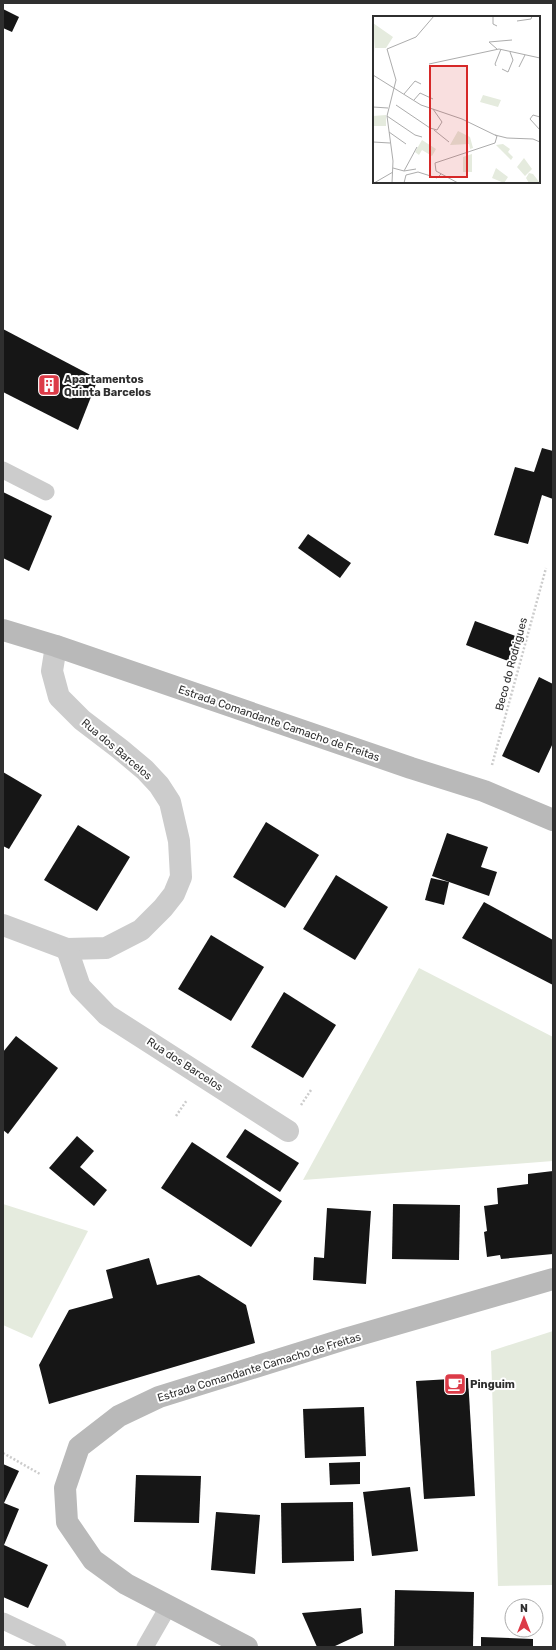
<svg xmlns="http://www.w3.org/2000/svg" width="556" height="1650" font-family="Rubik,sans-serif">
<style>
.green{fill:#e5ebde}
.building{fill:#161616}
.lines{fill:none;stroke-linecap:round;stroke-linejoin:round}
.path{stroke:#ccc;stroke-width:2.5;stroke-dasharray:2 2;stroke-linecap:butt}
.service{stroke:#ccc;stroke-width:17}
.minor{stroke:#ccc;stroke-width:22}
.secondary{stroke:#b9b9b9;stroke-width:22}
.labels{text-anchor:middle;stroke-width:4;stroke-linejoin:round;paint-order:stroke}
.poi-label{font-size:11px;font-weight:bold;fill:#2f2f2f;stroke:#fff;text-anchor:start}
.street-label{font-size:11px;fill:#2f2f2f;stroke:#fff}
.inset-road{fill:none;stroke:#acacac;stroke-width:1}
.view{fill:#d62828;fill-opacity:0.15;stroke:#d62828;stroke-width:2}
.inset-edge{fill:none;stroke:#2f2f2f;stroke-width:2}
</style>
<rect width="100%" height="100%" fill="#fff"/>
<g class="green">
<path d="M419 968 553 1037V1161L303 1180Z"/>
<path d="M3 1204 88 1231 32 1338 3 1325Z"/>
<path d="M553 1331V1585L498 1586 491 1351Z"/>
</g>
<g class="building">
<path d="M3 9 19 17 12 32 3 28Z"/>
<path d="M3 329 98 379 78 430 3 392Z"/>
<path d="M542 448 553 451V499L542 495 528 544 494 535 515 467 534 472Z"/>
<path d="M3 492 52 516 29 571 3 558Z"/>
<path d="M308 534 351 563 340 578 298 548Z"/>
<path d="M475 621 521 638 513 663 466 645Z"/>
<path d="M539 677 553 684V743L539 773 502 756Z"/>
<path d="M3 772 42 795 9 849 3 846Z"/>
<path d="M266 822 319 855 285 908 233 877Z"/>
<path d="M78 825 130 857 97 911 44 880Z"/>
<path d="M447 833 488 847 481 867 497 872 489 896 432 876Z"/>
<path d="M336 875 388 907 355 960 303 929Z"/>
<path d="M431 878 449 882 444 905 425 900Z"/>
<path d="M484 902 553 940V985L462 938Z"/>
<path d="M211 935 264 967 231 1021 178 989Z"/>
<path d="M284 992 336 1025 303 1078 251 1047Z"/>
<path d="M16 1036 58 1068 8 1134 3 1130V1052Z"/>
<path d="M245 1129 299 1163 280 1192 226 1157Z"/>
<path d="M77 1136 94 1151 80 1167 107 1190 94 1206 49 1168Z"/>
<path d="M192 1142 282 1201 251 1247 161 1188Z"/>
<path d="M553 1171V1254L501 1259 500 1255 487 1257 484 1232 487 1231 484 1206 498 1204 497 1188 528 1184V1174Z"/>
<path d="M393 1204 460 1205 459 1260 392 1259Z"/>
<path d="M327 1208 371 1211 366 1284 313 1280 314 1257 324 1258Z"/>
<path d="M149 1258 157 1285 199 1275 246 1305 255 1343 49 1404 39 1365 69 1310 113 1298 106 1270Z"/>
<path d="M468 1378 475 1496 424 1499 416 1381Z"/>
<path d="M364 1407 366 1456 305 1458 303 1409Z"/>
<path d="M360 1462V1484L330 1485 329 1463Z"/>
<path d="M3 1464 19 1471 4 1503 19 1509 4 1545 48 1565 28 1608 3 1597Z"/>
<path d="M136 1475 201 1476 199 1523 134 1522Z"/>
<path d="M410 1487 418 1551 372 1556 363 1492Z"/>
<path d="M353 1502 354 1561 282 1563 281 1503Z"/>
<path d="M216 1512 260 1515 255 1574 211 1570Z"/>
<path d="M395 1590 474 1592 473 1647H394Z"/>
<path d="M361 1608 363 1633 333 1647H317L302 1613Z"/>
<path d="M481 1637 533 1639V1647H481Z"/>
</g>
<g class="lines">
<g class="path">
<path d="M492 765 546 568"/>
<path d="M301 1105 311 1090"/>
<path d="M176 1116 187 1100"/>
<path d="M3 1453 40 1474"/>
</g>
<g class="service">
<path d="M3 470 46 492"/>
<path d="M3 1621 58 1647"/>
<path d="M145 1647 168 1607"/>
</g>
<g class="minor">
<path d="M3 925 67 949 106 948 141 930 163 908 174 894 181 877 179 841 170 802 159 785 145 770 120 749 82 720 59 697 52 671 56 646"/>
<path d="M67 949 80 987 107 1015 288 1131"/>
</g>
<g class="secondary">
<path d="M3 630 56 646 411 768 484 791 553 820"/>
<path d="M247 1647 126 1584 93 1560 67 1522 65 1488 79 1447 119 1416 159 1397 345 1339 553 1279"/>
</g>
</g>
<defs>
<g id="building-square" transform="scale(1.15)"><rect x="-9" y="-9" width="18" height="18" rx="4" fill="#dc3b48" stroke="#fff"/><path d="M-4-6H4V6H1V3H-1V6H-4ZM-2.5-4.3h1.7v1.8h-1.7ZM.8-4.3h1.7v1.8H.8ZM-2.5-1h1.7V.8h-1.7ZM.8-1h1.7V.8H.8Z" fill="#fff"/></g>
<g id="cafe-square" transform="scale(1.15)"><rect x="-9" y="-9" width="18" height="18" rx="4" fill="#dc3b48" stroke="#fff"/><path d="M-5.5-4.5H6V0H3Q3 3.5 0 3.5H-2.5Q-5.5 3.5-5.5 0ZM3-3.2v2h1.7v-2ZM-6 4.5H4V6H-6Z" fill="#fff"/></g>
</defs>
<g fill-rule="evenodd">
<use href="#building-square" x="49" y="385"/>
<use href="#cafe-square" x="455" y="1384"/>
</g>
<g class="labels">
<g class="poi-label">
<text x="64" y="383">Apartamentos<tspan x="64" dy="13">Quinta Barcelos</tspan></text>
<text x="470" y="1388">Pinguim</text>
</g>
<g class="street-label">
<text transform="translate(511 664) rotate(-75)" y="4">Beco do Rodrigues</text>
<text transform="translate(279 723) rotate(19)" y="4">Estrada Comandante Camacho de Freitas</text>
<text transform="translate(117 749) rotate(40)" y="4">Rua dos Barcelos</text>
<text transform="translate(185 1064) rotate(33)" y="4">Rua dos Barcelos</text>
<text transform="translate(259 1367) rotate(-17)" y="4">Estrada Comandante Camacho de Freitas</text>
</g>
</g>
<g transform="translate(373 16)">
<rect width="167" height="167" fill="#fff"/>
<path d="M0 7 20 21 13 32H2V37ZM110 79 128 84 125 91 107 86ZM13 99V110H0V100ZM85 115 97 121 100 132 97 133 96 128 77 129ZM49 124 63 133 59 140 49 134 46 139 42 136ZM130 128 137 133 135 136 140 141 138 144 123 129ZM99 138V156H90V141ZM151 142 159 153 152 160 144 151ZM123 152 135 161 131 167 119 162ZM156 157 160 158 167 167H156L153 162Z" fill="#e5ebde"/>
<path class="inset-road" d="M120 0V8L124 10M144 5 158 3 159 0M124 33 116 26 139 24M56 48 126 33 167 42M123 50 122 48 128 33M146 51 152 39M129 53 135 56 140 44 137 36M0 59 48 89 89 103 124 120 122 127 62 147 63 155 85 167M31 78 42 65 48 68M41 84 47 77 60 83M23 89 57 112 64 114 69 106 60 93M0 91 15 92M14 100 42 119 49 121M167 101 160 99 157 103 167 114M61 114 76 126M16 116 33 128M122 119 134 122 160 123 167 126M0 126 17 127M20 152 31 155 44 131M31 155 43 153M1 167 20 156M19 167 20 145 14 100 23 64 14 33 43 21 61 0M31 167 33 159 45 156 64 162 68 158"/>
<path class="view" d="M57 50H94V161H57Z"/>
<rect width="167" height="167" class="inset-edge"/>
</g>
<rect width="556" height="1650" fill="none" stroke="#2f2f2f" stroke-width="8"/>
<g transform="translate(524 1618)"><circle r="19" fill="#ffffff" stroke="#acacac"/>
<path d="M0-3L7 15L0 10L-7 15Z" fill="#dc3b48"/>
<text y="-6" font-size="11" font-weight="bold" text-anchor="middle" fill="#2f2f2f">N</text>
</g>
</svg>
